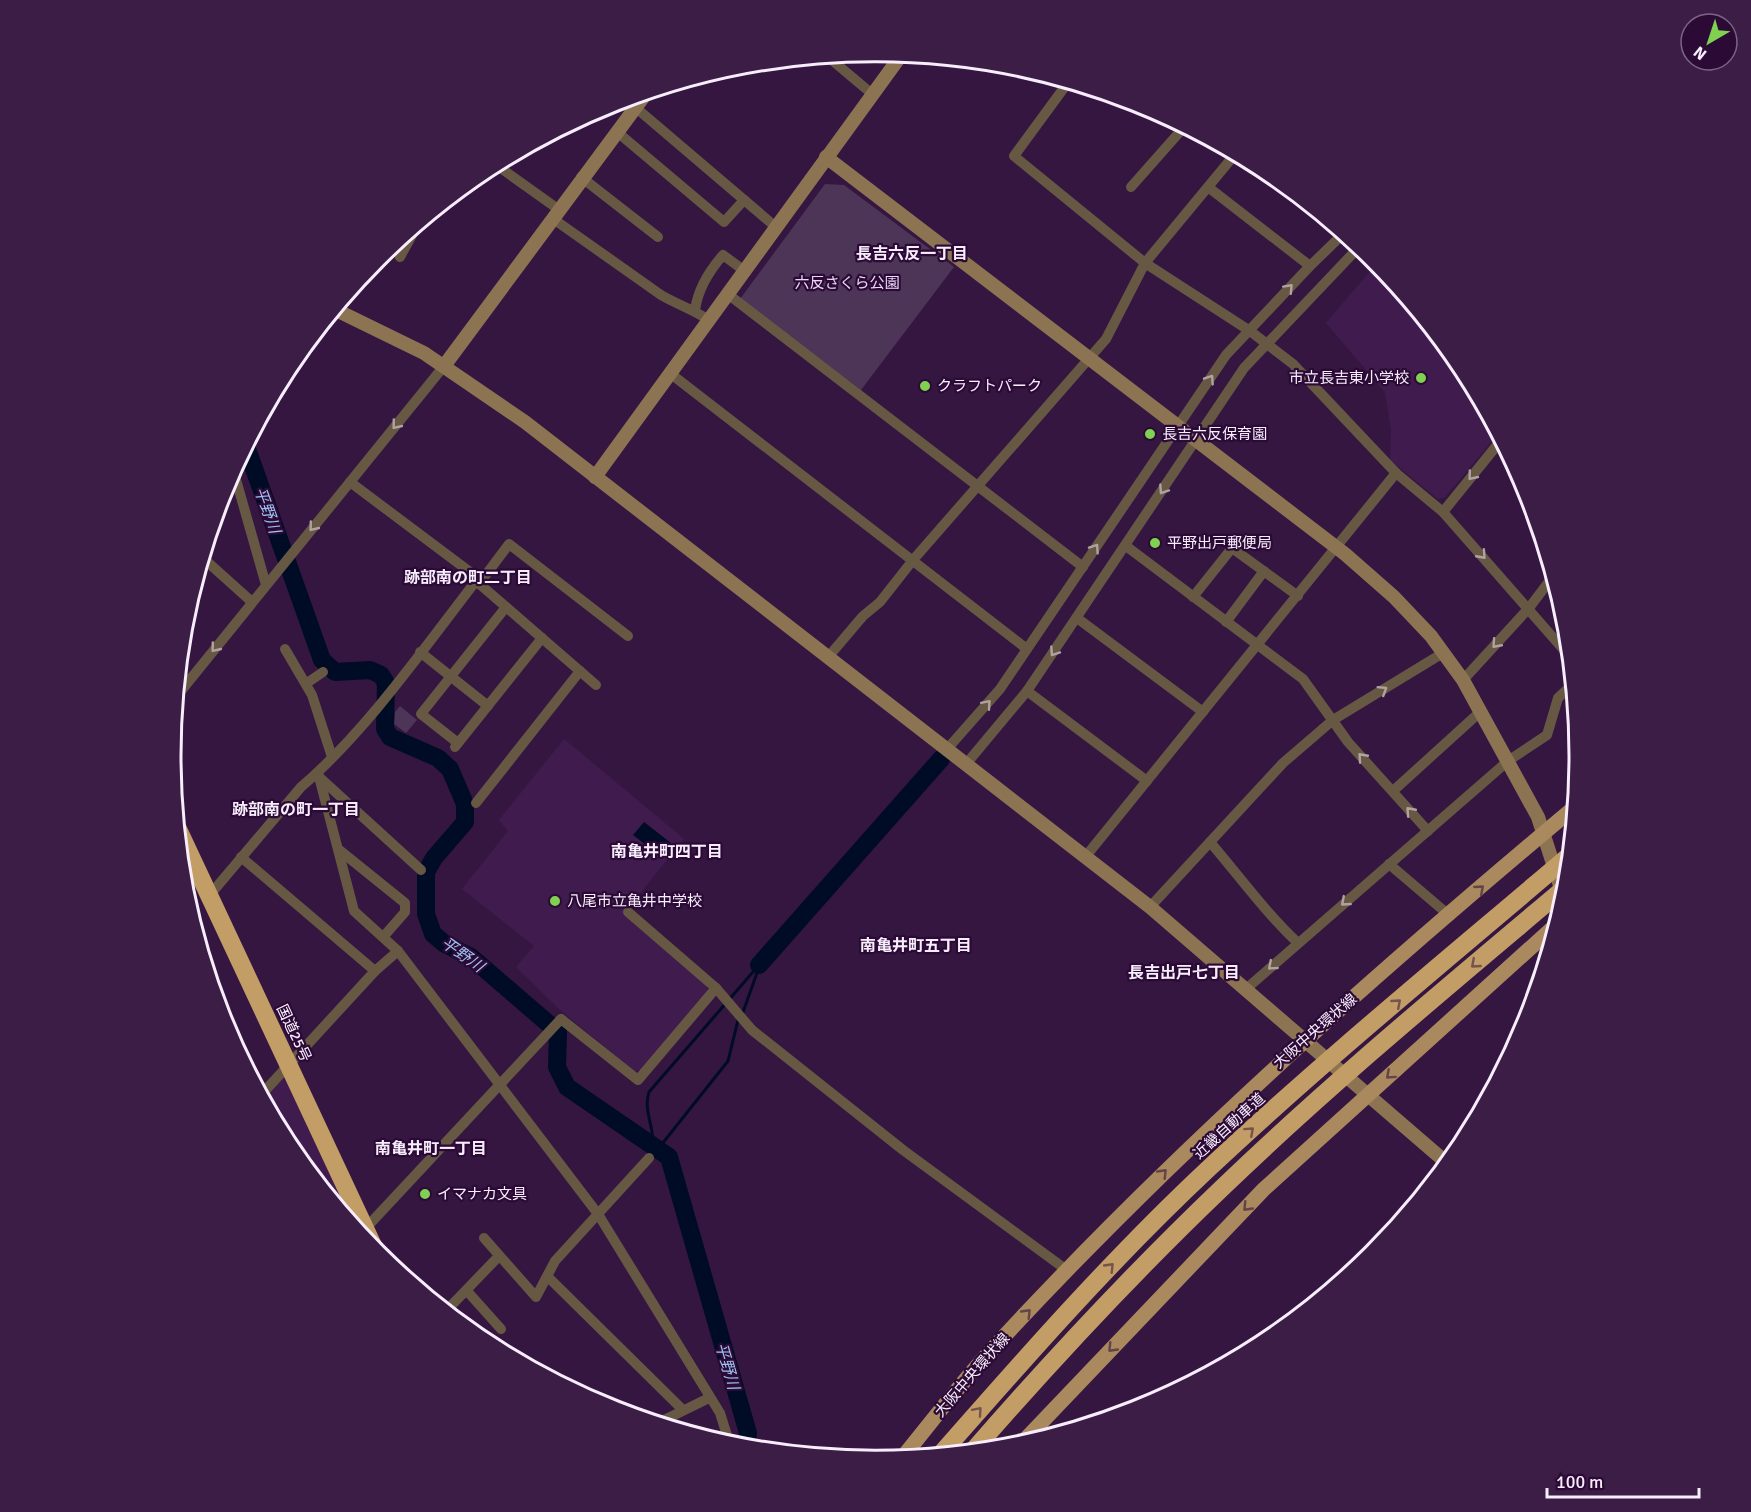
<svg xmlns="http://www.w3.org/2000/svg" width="1751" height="1512" font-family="Signika,'Noto Sans JP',sans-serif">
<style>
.built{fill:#401c4e}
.green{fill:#4d3557}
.water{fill:#000c26}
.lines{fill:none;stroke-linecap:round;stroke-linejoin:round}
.stream{stroke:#000c26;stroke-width:3}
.river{stroke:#000c26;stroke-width:18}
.street{stroke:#675843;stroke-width:10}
.secondary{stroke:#8c7452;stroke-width:14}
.primary{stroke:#a9895d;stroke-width:15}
.highway{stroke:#c29d66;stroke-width:18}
.highway-bridge{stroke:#c29d66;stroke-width:18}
.oneway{stroke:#b0a2a0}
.oneway2{stroke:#644448}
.oneway3{stroke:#76544e}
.poi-dot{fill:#80d051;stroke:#2b0b36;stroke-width:2}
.labels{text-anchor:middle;stroke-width:4.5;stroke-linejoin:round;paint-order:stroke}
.park-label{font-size:15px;fill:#eed6f8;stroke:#2b0b36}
.poi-label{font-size:15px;fill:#f8edfd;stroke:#2b0b36;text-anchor:start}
.street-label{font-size:15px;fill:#f8edfd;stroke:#2b0b36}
.neighbourhood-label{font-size:16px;font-weight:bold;fill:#f8edfd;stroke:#2b0b36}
.water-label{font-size:16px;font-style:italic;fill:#9ec1f1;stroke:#2b0b36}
.rim{fill:none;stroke:#f8edfd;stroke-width:3}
</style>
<rect width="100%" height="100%" fill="#351641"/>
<g class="built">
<path d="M1378 262 1462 365 1499 433 1445 497 1438 499 1390 460 1391 430 1385 392 1326 323Z"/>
<path d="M564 739 684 839 624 913 707 986 708 994 642 1070 634 1071 559 1009 516 967 534 946 462 889 508 831 499 820Z"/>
<path d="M285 1076 357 1231 289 1147 262 1097Z"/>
</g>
<g class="green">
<path d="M825 184 844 185 954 267 861 390 740 299Z"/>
<path d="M400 706 417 720 406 733 394 724 395 712Z"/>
</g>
<path class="water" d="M644 822 671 843 660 856 633 835Z"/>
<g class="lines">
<g class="stream">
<path d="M742 1015 758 970"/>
<path d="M653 1145C654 1126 643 1110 649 1092L759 965"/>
<path d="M658 1149 728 1061 738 1020"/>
</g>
<g class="river">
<path d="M246 446 322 660 335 672 370 670 381 675 386 683 385 729 390 737 438 758 450 769 465 804V822L434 858 426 872V914L433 934 445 944 471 957 558 1032 557 1067 567 1087 669 1157 748 1433 747 1448"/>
<path d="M759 965 941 759"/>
</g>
<g class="street">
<path d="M827 56 871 93"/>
<path d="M1069 81 1014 156 1145 263 1250 331 1293 364 1396 473 1443 512 1571 658"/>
<path d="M635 107 777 228"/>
<path d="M616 131 724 222 744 200"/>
<path d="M495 164 558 209"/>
<path d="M581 177 658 237"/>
<path d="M1131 187 1185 126"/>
<path d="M1208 187 1310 266"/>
<path d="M552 218 661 295C678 305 695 310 710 321"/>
<path d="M400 257 418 224"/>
<path d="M729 295 1083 567"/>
<path d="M695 310C698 289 709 271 723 255L746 272"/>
<path d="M671 374 1027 649"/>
<path d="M233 469 266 585"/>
<path d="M350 482 470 572 476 581 596 685"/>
<path d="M1443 512 1502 439"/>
<path d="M1126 546 1303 679 1348 742 1428 831"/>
<path d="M203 558 252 602"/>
<path d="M479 584 509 544 628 636"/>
<path d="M1193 597 1232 548 1298 596"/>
<path d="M1077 618 1203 712"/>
<path d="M1226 622 1264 571"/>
<path d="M285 649 312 695 332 757"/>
<path d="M420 652 488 706"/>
<path d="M829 656 863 616 880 602 913 560 1106 339 1145 263 1236 153"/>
<path d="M1463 680 1529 608 1554 575"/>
<path d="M307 683 323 672"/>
<path d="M1027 691 1147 781"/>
<path d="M176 697 444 366"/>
<path d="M458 743 421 714 506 607"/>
<path d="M455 747 542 638"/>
<path d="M948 748 1000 689 1226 355 1310 266 1344 233"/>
<path d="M967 763 1027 691 1244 368 1360 246"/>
<path d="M318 773 354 911 398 951 598 1214 720 1413 730 1445"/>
<path d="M319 777 421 870"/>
<path d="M1393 791 1480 712"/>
<path d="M476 803 580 671"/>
<path d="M1210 842C1240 877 1265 912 1298 943"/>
<path d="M338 849 405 903V912L384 936"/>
<path d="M1086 856 1396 473"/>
<path d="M241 857 375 971"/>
<path d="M1389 864 1450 916"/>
<path d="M209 896 301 787C365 733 424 648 476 581"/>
<path d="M1150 907 1283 763 1333 720 1443 653"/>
<path d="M628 912 716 988 752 1030 903 1150 1068 1271"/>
<path d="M1246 989 1508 761 1547 735 1558 698 1573 684"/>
<path d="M261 1095 375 971 398 951"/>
<path d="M365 1229 561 1019 638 1080 716 988"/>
<path d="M484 1238 536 1297 555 1261 649 1158"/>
<path d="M548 1277 683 1410"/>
<path d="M467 1291 501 1329"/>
<path d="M446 1311 499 1256"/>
<path d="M658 1423 709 1398"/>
</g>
<g class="secondary">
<path d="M826 157 1345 554 1394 597 1431 636 1463 680 1538 817 1565 901"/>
<path d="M334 309 424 353 525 422 1150 907 1448 1164"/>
<path d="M444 366 647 92"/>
<path d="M595 477 902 54"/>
</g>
<g class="primary">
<path d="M1019 1446 1264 1189 1558 923"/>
<path d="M902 1458C930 1424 956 1389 986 1356 1168 1157 1368 980 1576 806"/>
</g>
<path class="highway" d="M178 829 377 1254"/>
<g class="highway-bridge">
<path d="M972 1452C1052 1360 1134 1272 1222 1188 1332 1082 1451 984 1568 885"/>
<path d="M940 1455C1026 1357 1112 1259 1207 1170 1324 1060 1449 958 1571 854"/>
</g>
</g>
<defs><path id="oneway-chevron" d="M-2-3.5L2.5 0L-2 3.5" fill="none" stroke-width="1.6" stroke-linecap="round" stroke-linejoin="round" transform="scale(1.5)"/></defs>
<g class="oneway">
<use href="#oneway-chevron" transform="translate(1289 288) rotate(-47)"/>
<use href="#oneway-chevron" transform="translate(1210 379) rotate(-56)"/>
<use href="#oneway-chevron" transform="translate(396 425) rotate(129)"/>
<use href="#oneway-chevron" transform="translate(1472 476) rotate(129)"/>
<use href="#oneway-chevron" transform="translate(1163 490) rotate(124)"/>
<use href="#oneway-chevron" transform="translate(313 527) rotate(129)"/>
<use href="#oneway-chevron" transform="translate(1095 548) rotate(-56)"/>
<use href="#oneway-chevron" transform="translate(1482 555) rotate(48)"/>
<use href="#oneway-chevron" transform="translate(1496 644) rotate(132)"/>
<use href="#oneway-chevron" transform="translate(215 648) rotate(129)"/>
<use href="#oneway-chevron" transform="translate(1054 652) rotate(124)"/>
<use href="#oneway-chevron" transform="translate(1383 690) rotate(-32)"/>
<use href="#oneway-chevron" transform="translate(987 704) rotate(-49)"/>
<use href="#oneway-chevron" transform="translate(1362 757) rotate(-132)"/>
<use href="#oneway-chevron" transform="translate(1410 811) rotate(-132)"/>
<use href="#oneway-chevron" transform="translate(1345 902) rotate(139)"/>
<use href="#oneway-chevron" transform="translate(1272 966) rotate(139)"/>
</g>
<g class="oneway2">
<use href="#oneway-chevron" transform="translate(1480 889) rotate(-41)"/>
<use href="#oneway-chevron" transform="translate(1390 1075) rotate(138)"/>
<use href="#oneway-chevron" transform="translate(1163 1173) rotate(-46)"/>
<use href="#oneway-chevron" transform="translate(1247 1207) rotate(134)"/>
<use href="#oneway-chevron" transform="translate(1027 1313) rotate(-46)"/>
<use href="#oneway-chevron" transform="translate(1112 1348) rotate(134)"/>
</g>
<g class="oneway3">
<use href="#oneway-chevron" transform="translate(1475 964) rotate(139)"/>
<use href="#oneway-chevron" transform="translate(1397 1003) rotate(-41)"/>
<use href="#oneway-chevron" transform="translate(1250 1131) rotate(-42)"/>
<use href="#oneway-chevron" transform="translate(1110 1267) rotate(-46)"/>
<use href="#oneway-chevron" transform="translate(978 1411) rotate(-49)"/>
</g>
<g class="poi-dot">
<circle cx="1421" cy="378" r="6"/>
<circle cx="925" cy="386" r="6"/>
<circle cx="1150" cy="434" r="6"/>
<circle cx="1155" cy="543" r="6"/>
<circle cx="555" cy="901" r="6"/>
<circle cx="425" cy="1194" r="6"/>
</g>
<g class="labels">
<g class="park-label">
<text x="847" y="288">六反さくら公園</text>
</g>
<g class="poi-label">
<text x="1409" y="383" text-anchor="end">市立長吉東小学校</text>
<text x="937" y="391">クラフトパーク</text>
<text x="1162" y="439">長吉六反保育園</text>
<text x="1167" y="548">平野出戸郵便局</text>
<text x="567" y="906">八尾市立亀井中学校</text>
<text x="437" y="1199">イマナカ文具</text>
</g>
<g class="street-label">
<text transform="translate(1315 1031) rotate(-41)" y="5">大阪中央環状線</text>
<text transform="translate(294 1033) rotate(65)" y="5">国道25号</text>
<text transform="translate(1229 1126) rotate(-42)" y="5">近畿自動車道</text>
<text transform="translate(972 1375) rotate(-49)" y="5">大阪中央環状線</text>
</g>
<g class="neighbourhood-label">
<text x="912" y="259">長吉六反一丁目</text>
<text x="468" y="583">跡部南の町二丁目</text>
<text x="296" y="815">跡部南の町一丁目</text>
<text x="667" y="857">南亀井町四丁目</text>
<text x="916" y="951">南亀井町五丁目</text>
<text x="1184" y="978">長吉出戸七丁目</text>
<text x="431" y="1154">南亀井町一丁目</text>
</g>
<g class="water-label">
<text transform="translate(268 510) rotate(70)" y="6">平野川</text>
<text transform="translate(463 954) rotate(35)" y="6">平野川</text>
<text transform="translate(728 1366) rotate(74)" y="6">平野川</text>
</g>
</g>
<path d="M0 0H1751V1512H0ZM181 756a694 694 0 1 1 1388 0a694 694 0 1 1-1388 0Z" fill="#3b1d46" fill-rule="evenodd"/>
<path class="rim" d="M181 756a694 694 0 1 1 1388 0a694 694 0 1 1-1388 0Z"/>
<g transform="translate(1709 42) rotate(219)"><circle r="28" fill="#2b0b36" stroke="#7d6586" stroke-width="1.5"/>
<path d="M0-4.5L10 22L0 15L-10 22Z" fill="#80d051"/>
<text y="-9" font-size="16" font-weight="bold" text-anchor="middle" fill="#f8edfd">N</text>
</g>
<path d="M1547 1488v9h152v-9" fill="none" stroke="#f8edfd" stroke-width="3"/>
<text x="1556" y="1488" font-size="18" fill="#f8edfd" stroke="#2b0b36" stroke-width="4.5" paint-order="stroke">100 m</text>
</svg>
